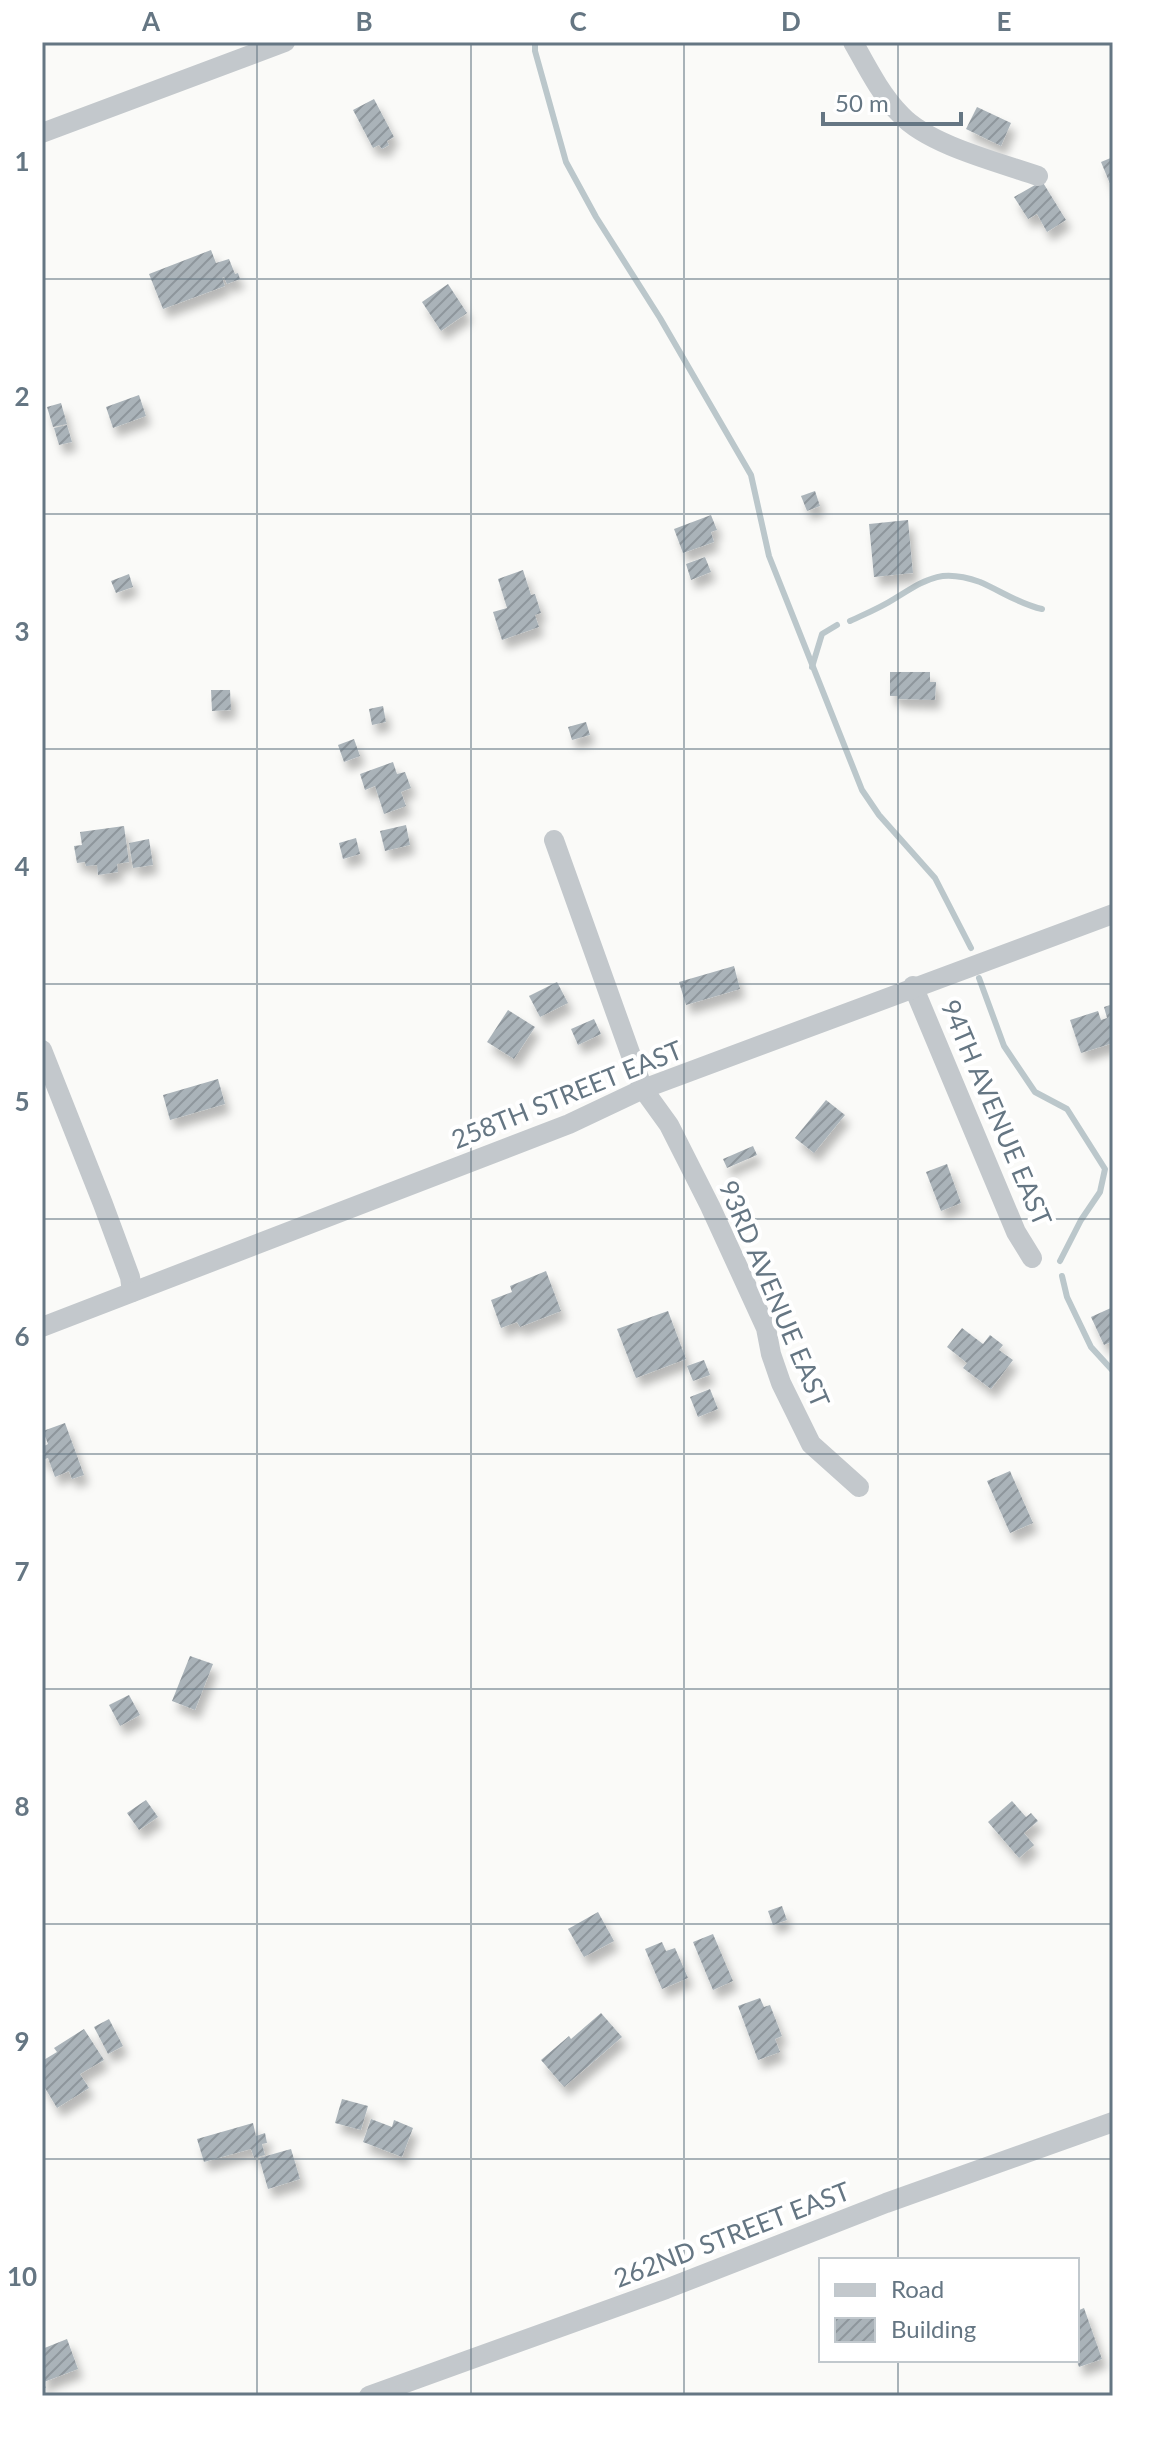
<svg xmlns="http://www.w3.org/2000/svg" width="1155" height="2438" font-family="Lato,sans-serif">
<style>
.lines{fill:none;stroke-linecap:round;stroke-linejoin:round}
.stream{stroke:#bbc7cb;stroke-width:6}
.building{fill:url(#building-hatch);filter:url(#shadow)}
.minor{stroke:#c3c8cc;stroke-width:20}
.grid{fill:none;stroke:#657683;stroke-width:2;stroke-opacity:0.55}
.labels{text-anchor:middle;stroke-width:8;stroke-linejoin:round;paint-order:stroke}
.street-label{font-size:26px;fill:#657683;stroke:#fff}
.neatline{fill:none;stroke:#657683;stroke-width:3}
.grid-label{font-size:26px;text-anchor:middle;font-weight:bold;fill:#657683}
</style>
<defs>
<pattern id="building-hatch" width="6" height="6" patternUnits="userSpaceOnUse" patternTransform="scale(2)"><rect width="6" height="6" fill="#aab3b9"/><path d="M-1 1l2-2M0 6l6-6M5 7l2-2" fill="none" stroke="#8e969c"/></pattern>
<filter id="shadow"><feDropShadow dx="5" dy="9" stdDeviation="4" flood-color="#0004"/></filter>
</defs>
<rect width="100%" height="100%" fill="#fafaf8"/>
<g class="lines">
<g class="stream">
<path d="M535 42V51L566 162 596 217 660 318 751 475 769 556 862 790 879 815 935 878 971 948"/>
<path d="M850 621C865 614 880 608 894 599 927 579 940 568 980 582 1001 591 1019 604 1042 609"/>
<path d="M812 667 822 634 837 625"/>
<path d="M979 978 1004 1046 1035 1092 1067 1109 1105 1169 1100 1192 1081 1220 1060 1261"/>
<path d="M1062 1276 1067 1297 1091 1347 1113 1371"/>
</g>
</g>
<g class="building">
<path d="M374 99 394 137 387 141 389 145 382 149 379 145 373 148 353 110Z"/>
<path d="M977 107 1011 123 1001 146 966 129Z"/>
<path d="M1113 157V191L1101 162Z"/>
<path d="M1042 181 1066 220 1047 232 1037 214 1028 219 1014 197Z"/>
<path d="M211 250 216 263 229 259 235 274 238 273 240 279 227 284 224 277 222 278 225 286 163 309 149 274Z"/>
<path d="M448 284 467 313 441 331 422 302Z"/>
<path d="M139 395 146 416 113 428 106 407Z"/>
<path d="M61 403 67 424 53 427 47 407Z"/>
<path d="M67 425 72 442 59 445 54 428Z"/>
<path d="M815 491 820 506 807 511 801 496Z"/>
<path d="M711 515 717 530 711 532 714 542 683 553 674 529Z"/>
<path d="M908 520 913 573 874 577 869 524Z"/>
<path d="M705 557 711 572 691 580 686 564Z"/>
<path d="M523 570 531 595 535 594 541 613 535 615 539 627 502 640 493 612 507 608 498 579Z"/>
<path d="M129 574 133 587 116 593 111 581Z"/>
<path d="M890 672H930V682H936L935 700 898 699V696H890Z"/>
<path d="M211 690H230L231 710 212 711Z"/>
<path d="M383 706 386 722 372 725 369 709Z"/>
<path d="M586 722 590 735 572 740 568 727Z"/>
<path d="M354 739 360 756 344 762 338 745Z"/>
<path d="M393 762 397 774 405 772 411 788 401 792 406 806 384 814 375 786 365 790 360 774Z"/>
<path d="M406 825 410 845 385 851 380 831Z"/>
<path d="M124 826 129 862 117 864 118 872 98 875 97 865 86 866 85 862 77 863 74 846 82 845 80 832Z"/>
<path d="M356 838 360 854 343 859 339 843Z"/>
<path d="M149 839 153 865 133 868 129 843Z"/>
<path d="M734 966 740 989 686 1005 679 982Z"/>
<path d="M557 982 568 1003 540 1017 529 996Z"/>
<path d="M1113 1004V1043L1081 1053 1070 1020 1098 1011 1101 1020 1107 1018 1104 1007Z"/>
<path d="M508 1010 535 1027 514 1059 487 1042Z"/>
<path d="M594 1019 601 1034 578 1045 571 1029Z"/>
<path d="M218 1079 225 1104 170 1120 163 1095Z"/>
<path d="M826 1100 845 1115 814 1153 795 1138Z"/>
<path d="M753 1146 757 1155 727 1168 723 1159Z"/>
<path d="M947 1164 961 1203 941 1211 926 1172Z"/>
<path d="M546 1271 561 1311 520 1327 517 1322 501 1328 491 1300 512 1292 510 1286Z"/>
<path d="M1113 1307V1341L1104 1345 1091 1317Z"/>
<path d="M668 1311 686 1359 636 1378 617 1329Z"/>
<path d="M962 1328 983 1344 990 1335 1003 1345 999 1350 1013 1360 991 1389 963 1368 967 1363 947 1347Z"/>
<path d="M704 1360 710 1375 693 1381 687 1366Z"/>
<path d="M710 1389 718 1409 698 1417 690 1397Z"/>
<path d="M65 1423 84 1475 72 1479 69 1471 55 1477 48 1458 42 1460V1447L48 1444 43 1431Z"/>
<path d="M1010 1471 1033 1523 1010 1533 987 1481Z"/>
<path d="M190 1656 213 1664 195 1710 172 1701Z"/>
<path d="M129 1695 140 1715 120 1726 109 1705Z"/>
<path d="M146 1800 158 1817 139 1830 127 1813Z"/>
<path d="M1012 1801 1026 1817 1031 1813 1038 1821 1024 1833 1034 1845 1019 1858 988 1822Z"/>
<path d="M782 1906 787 1920 773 1925 768 1911Z"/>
<path d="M598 1912 614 1941 584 1957 568 1929Z"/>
<path d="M713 1934 733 1981 713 1990 693 1942Z"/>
<path d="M662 1942 666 1951 675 1948 688 1978 662 1989 645 1949Z"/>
<path d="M760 1998 764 2007 770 2005 782 2036 775 2039 780 2052 758 2060 738 2006Z"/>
<path d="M601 2013 622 2037 564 2087 541 2060 569 2036 571 2039Z"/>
<path d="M109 2019 123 2046 108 2054 94 2027Z"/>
<path d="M84 2029 104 2060 80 2074 89 2088 57 2108 42 2083V2061L57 2052 54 2048Z"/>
<path d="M342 2099 368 2106 361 2130 335 2123Z"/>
<path d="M371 2119 392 2127 394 2120 413 2128 402 2157 363 2142Z"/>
<path d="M253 2123 256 2136 265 2133 267 2143 262 2144 265 2155 254 2158 251 2149 204 2162 197 2139Z"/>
<path d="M291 2149 300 2179 268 2189 259 2158Z"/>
<path d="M1084 2308 1102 2359 1079 2367 1077 2361V2311Z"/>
<path d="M67 2339 78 2369 44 2382 46 2388 42 2389V2349Z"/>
</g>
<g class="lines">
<g class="minor">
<path d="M853 42C867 67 881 95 901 115 929 145 998 162 1038 176"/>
<path d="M42 133 285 42"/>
<path d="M554 840 643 1089 669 1125 710 1206 766 1328 771 1354 781 1383 811 1444 859 1487"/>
<path d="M913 986 1016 1232 1032 1258"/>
<path d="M42 1050 103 1204 130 1277 132 1292"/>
<path d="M42 1327 569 1124 643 1089 1113 914"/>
<path d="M369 2396 666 2289 886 2203 1113 2122"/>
</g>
</g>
<path class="grid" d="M257 42V2396M471 42V2396M684 42V2396M898 42V2260M42 279H1113M42 514H1113M42 749H1113M42 984H1113M42 1219H1113M42 1454H1113M42 1689H1113M42 1924H1113M42 2159H1113M898 2360V2396"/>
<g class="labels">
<g class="street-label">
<text transform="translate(567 1095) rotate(-22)" y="9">258TH STREET EAST</text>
<text transform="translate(996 1113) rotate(67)" y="9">94TH AVENUE EAST</text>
<text transform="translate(774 1294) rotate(67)" y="9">93RD AVENUE EAST</text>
<text transform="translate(732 2235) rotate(-21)" y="9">262ND STREET EAST</text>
</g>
</g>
<rect width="1155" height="2438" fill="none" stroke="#ffffff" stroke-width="88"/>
<rect x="819" y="2258" width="260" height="104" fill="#ffffff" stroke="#c1c8cd" stroke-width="2"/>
<rect x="835" y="2284" width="40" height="12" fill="#c3c8cc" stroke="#c1c8cd" stroke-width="2"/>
<text x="891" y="2298" font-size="24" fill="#657683">Road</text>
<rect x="835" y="2318" width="40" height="24" fill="url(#building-hatch)" stroke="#c1c8cd" stroke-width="2"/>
<text x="891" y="2338" font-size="24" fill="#657683">Building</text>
<path d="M823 112v12h138v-12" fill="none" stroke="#657683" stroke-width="4"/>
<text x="835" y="112" font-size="24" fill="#657683" stroke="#ffffff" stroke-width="6" paint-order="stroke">50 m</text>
<rect x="44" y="44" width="1067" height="2350" class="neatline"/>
<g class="grid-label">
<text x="151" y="31">A</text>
<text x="364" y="31">B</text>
<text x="578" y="31">C</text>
<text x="791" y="31">D</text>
<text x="1004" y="31">E</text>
<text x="22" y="171">1</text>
<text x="22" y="406">2</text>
<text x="22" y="641">3</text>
<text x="22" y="876">4</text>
<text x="22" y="1111">5</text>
<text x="22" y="1346">6</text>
<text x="22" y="1581">7</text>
<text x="22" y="1816">8</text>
<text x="22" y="2051">9</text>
<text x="22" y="2286">10</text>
</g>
</svg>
